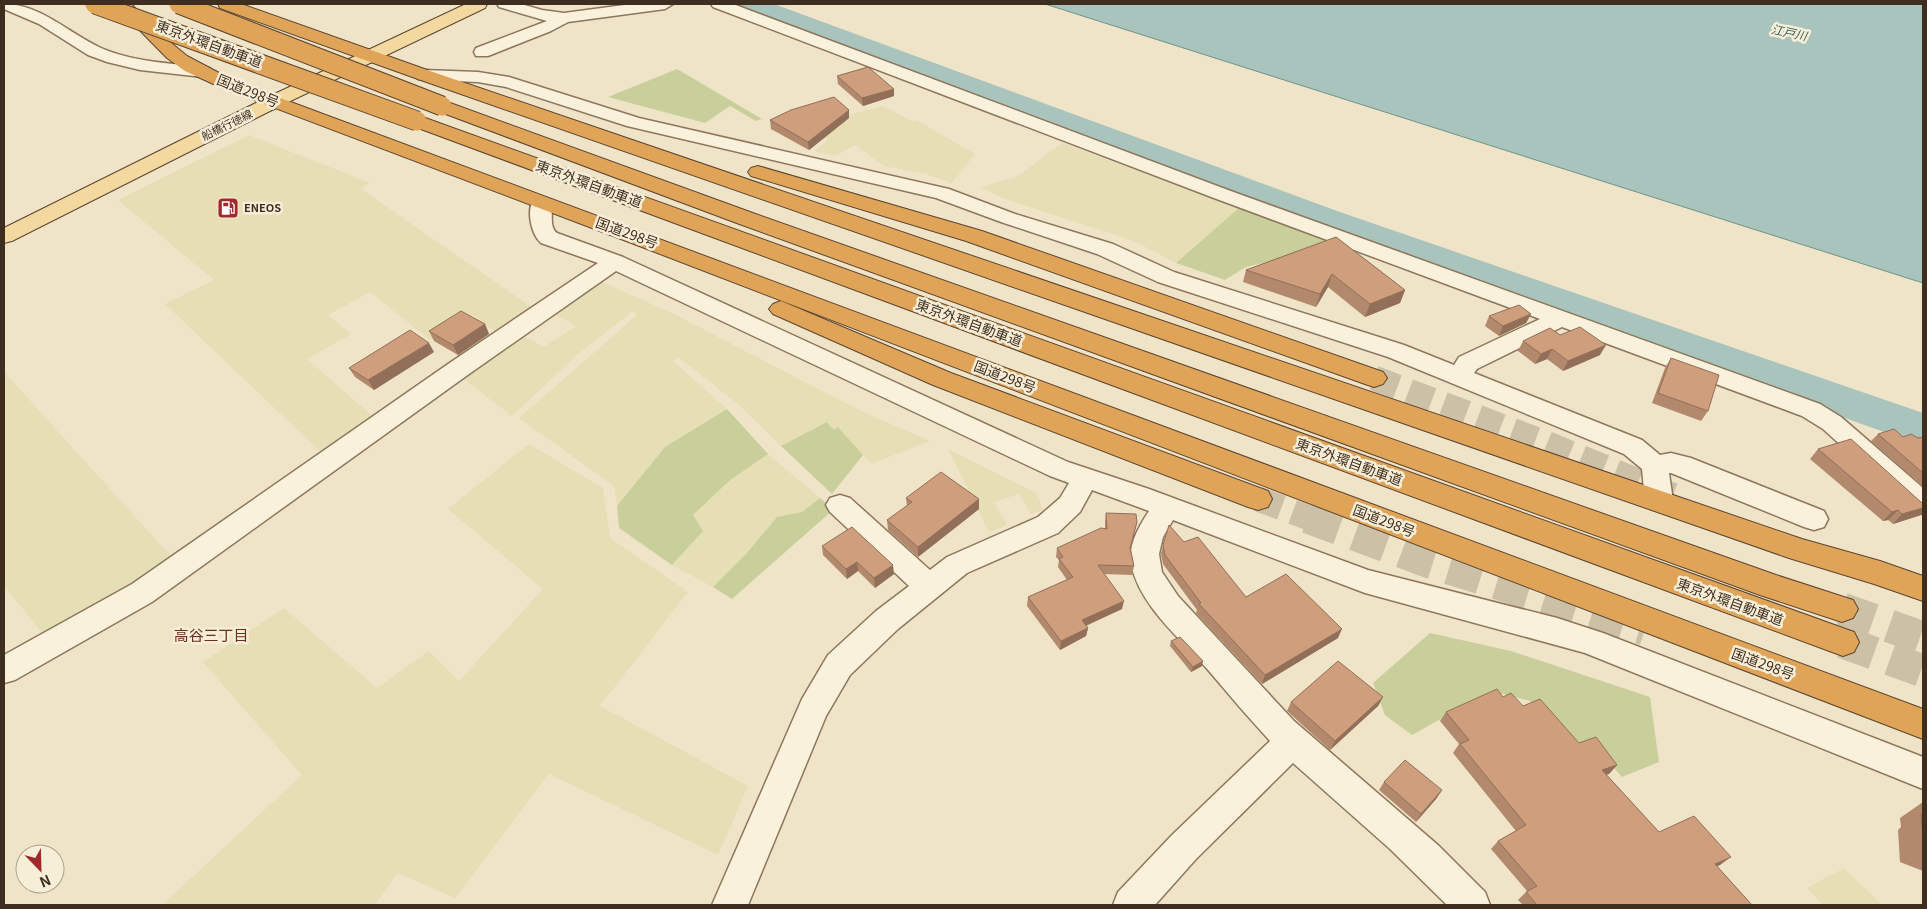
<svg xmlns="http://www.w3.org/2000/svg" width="1927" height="909" font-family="Georgia,'Noto Sans JP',serif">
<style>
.farmland{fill:#e6deb5}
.green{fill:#c9cf9b}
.water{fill:#a9c4bc;stroke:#6f938a}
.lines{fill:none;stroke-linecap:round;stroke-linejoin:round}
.river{fill:#a9c4bc;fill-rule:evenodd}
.highway-tunnel-far1{stroke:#ccc0a6;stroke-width:25;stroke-dasharray:25 12;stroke-linecap:butt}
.highway-tunnel{stroke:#ccc0a6;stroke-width:33;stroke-dasharray:33 17;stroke-linecap:butt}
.minor-casing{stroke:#8d765c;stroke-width:3}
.major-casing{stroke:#5b4430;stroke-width:2}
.highway-casing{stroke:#5b4430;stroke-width:2}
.minor{fill:#faf1dc;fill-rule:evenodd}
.major{fill:#f3d9a0;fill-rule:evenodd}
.highway{fill:#e0a458;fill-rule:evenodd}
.highway-bridge-casing{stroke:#5b4430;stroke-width:21;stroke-linecap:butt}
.highway-bridge{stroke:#e0a458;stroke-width:19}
.wall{fill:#b2896c}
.shaded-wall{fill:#916f58}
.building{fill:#cf9f7d;stroke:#916f58}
.labels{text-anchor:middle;stroke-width:5;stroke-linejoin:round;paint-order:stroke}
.far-street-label{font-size:11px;fill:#3d2e20;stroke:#f7eed8}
.far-poi-label{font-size:11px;font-weight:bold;fill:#3d2e20;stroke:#f7eed8;text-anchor:start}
.far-water-label{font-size:12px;font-style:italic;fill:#2f5d5a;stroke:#f7eed8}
.street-label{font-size:14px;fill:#3d2e20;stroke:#f7eed8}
.neighbourhood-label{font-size:15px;fill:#6b2e1e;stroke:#f7eed8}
</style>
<rect width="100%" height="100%" fill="#f0e4c8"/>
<g class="farmland">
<path d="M883 106 912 121 916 120 975 154 952 183 926 174 884 166 855 145 835 156 814 151 827 141 818 119H834Z"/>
<path d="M249 135 370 183 361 189 537 311 500 335 473 315 430 340 370 292 328 315 351 334 307 359 377 420 324 455 165 304 214 280 118 200Z"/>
<path d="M1062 143 1239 208 1176 263 1134 241 1002 198 980 187 1017 177Z"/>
<path d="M597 280 670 312 861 411 930 441 871 464 839 428 835 430 827 422 781 446 739 405 678 357 673 361 727 409 665 447 617 506 614 486 519 418 636 316 633 311 579 353 512 416 462 378 519 334 544 347 576 326 552 313Z"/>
<path d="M4 372 176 562 45 637 4 585Z"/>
<path d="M529 444 603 488 610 538 688 592 600 706 748 786 718 855 549 774 455 898 398 873 375 905H162L302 775 203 662 284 608 377 688 429 651 459 681 543 589 448 509Z"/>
<path d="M948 449 1036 493 1043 510 1031 514 1019 494 994 502 1007 525 989 532Z"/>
<path d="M768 454 820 498 802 512 777 517 746 554 713 587 672 565 703 531 693 515 729 481Z"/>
<path d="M1844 868 1882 905H1823L1807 888Z"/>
</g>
<g class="green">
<path d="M677 69 762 119 756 121 730 106 705 123 608 97Z"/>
<path d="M1239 208 1338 245 1246 267 1225 280 1176 263Z"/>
<path d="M727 409 768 454 729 481 693 515 703 531 672 565 619 528 617 506 665 447Z"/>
<path d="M827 422 834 430 838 427 863 455 832 494 781 446Z"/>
<path d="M820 498 834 509 732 599 713 587 746 554 777 517 802 512Z"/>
<path d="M1430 633 1511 651 1650 697 1659 762 1622 777 1590 741 1571 746 1530 701 1491 691 1412 735 1385 715 1373 683Z"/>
</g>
<path class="water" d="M1045 4H1923V283Z"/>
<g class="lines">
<path class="river" d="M735 4H774L1337 211 1923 413V446L1311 227 739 10Z"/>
<g class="highway-tunnel-far1">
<path d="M1374 378 1543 442 1677 497"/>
<path d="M1258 499 1312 519"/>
</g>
<g class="highway-tunnel">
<path d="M1308 517 1430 562 1645 629"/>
<path d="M1842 609 1923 638"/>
<path d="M1843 642 1923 671"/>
</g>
<g class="minor-casing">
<g id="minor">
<path d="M4 4C41 4 68 33 101 48 133 62 169 63 203 67L209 68 212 72 209 76 203 77 140 70 107 62 88 55 39 24 4 9Z"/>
<path d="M497 4H521L542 10 564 13 632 4H673L665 9 568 22 551 31 488 56H476L474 52 476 48 547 21 499 7Z"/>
<path d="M711 4H733L1228 190 1820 404 1841 417 1923 488V514L1913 511 1823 429 1802 416 1562 327 1477 369 1474 373 1642 440 1660 455 1671 453 1691 458 1824 511 1828 519 1824 527 1814 530 1804 527 1671 473H1669L1673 501 1669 508 1659 511 1649 508 1645 501 1642 469 1624 454 1388 357 1158 282 1097 254 1001 222 936 198 627 126 506 87 478 82 424 80 418 79 415 75 418 71 424 70 478 72 509 77 639 118 949 189 1015 214 1113 244 1174 272 1404 345 1454 365 1459 357 1540 319 1214 198 713 7Z"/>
<path d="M541 197 548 199C556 209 547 225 557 233L623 257 1068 462 1149 489 1368 570 1557 618 1603 633 1923 757V789L1585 653 1365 593 1173 520 1163 537 1159 554 1162 572 1178 596 1294 721 1439 846 1485 892 1490 905H1447L1390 849 1293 763 1196 859 1155 905H1113L1118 892 1172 835 1270 741C1249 718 1229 695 1209 671 1182 640 1140 607 1131 564 1128 545 1139 526 1149 511L1092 490 1080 512 1058 533 967 573 898 629 850 675 826 716 748 905H712L802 699 828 655 876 611 909 586 830 512 826 505 830 498 840 495 850 498 930 570 947 557 1038 517 1060 498 1069 483 1050 476 616 271 469 374 152 602 15 680 4 683V655L132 584 451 362 598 263 541 243C531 234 526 210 534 199Z"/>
</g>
</g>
<g class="major-casing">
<path id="major" d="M466 4H487L485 8 280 106 12 241 4 243V228L266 98Z"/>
</g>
<g class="highway-casing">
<g id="highway">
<path d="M114 4H131L164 37 187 56 221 74 280 98 1923 709V739L621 239 220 87 185 71 167 58Z"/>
<path d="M218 4H241L430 71 1802 539 1880 561 1923 576V601L1874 584 1789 558 418 79 220 8Z"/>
<path d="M442 100 750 212 1776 575 1853 600 1858 609 1853 618 1842 622 1760 595 734 222 435 110 432 106 435 102Z"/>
<path d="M417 115 1854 632 1859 642 1854 652 1843 656 1832 652 410 125 407 121 410 117Z"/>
<path d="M758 166 982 231 1383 372 1387 378 1383 384 1374 387 1365 384 966 241 751 176 748 172 751 168Z"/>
<path d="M781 301 951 373 1268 491 1272 499 1268 507 1258 510 1248 507 933 385 773 314 769 309 773 304Z"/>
</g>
</g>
<use href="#minor" class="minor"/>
<use href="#major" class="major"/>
<use href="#highway" class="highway"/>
<g class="highway-bridge-casing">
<g id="highway-bridge">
<path d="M95 4 417 121"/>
<path d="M179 4 442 106"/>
</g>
</g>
<use href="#highway-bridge" class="highway-bridge"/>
</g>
<g class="wall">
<path d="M837 76 894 96 863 106 838 84Z"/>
<path d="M849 118 809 150 771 129 770 120Z"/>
<path d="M1336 237 1405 290 1400 303 1365 317 1328 287 1316 307 1243 282 1246 270Z"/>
<path d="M1531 314 1526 323 1499 336 1485 326 1489 316Z"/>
<path d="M485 324 489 334 458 355 434 341 429 331Z"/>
<path d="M1560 335 1600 355 1563 371 1547 359 1535 364 1518 351 1523 341Z"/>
<path d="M434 352 374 390 355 377 349 368Z"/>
<path d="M1671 358 1708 411 1701 421 1652 403 1665 368Z"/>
<path d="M1878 434 1918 438 1923 437V486L1871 441Z"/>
<path d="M1818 449 1923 503V513L1921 515 1893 524 1888 520 1883 521 1810 459Z"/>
<path d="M906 498 979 499V509L918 557 888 530 887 520 907 506Z"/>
<path d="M1106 513 1137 522 1131 549 1134 566 1132 575 1104 574 1122 609 1086 626 1088 628 1086 636 1060 650 1027 606 1028 597 1067 580 1058 567 1059 560 1056 557 1057 548 1105 528V522Z"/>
<path d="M1184 542 1246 597 1338 638 1262 684 1196 613 1197 610 1163 564 1161 554 1163 545Z"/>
<path d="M822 546 894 574 875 588 858 571 847 579 823 555Z"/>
<path d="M1171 641 1202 666 1191 672 1170 646Z"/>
<path d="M1383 697 1378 706 1330 750 1287 711 1291 702Z"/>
<path d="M1503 697 1523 706 1579 743 1617 765 1609 774H1606L1659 832 1720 865 1717 866 1752 905H1523L1518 900 1527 891 1491 849 1498 841 1516 831 1453 753 1459 744 1440 721 1446 712Z"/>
<path d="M1384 782 1442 790 1436 799 1416 822 1379 790Z"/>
<path d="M1923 802V871L1900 862 1898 830 1901 827 1900 818Z"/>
</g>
<g class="shaded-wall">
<path d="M894 89V96L863 106 862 98Z"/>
<path d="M849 110V118L809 150 808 142Z"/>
<path d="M1332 274 1328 287 1316 307 1320 294Z"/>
<path d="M1405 290 1400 303 1365 317 1370 304Z"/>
<path d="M1531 314 1526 323 1499 336 1503 326Z"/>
<path d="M485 324 489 334 458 355 453 345Z"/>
<path d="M429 343 434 352 374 390 368 380Z"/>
<path d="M1606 345 1600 355 1563 371 1568 361Z"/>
<path d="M1552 349 1547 359 1535 364 1541 354Z"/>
<path d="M979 499V509L918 557V547Z"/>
<path d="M1923 508V513L1921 515 1893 524 1902 514Z"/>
<path d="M1898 510 1888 520 1883 521 1892 512Z"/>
<path d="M857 562 858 571 847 579 846 569Z"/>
<path d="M893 565 894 574 875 588 874 578Z"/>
<path d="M1124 601 1122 609 1080 628 1082 620Z"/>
<path d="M1088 628 1086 636 1060 650 1061 641Z"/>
<path d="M1342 629 1338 638 1262 684 1265 675Z"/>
<path d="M1203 661 1202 666 1191 672 1193 667Z"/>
<path d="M1383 697 1378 706 1330 750 1335 741Z"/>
<path d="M1617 765 1609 774 1594 779 1602 770Z"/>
<path d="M1442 790 1436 799 1416 822 1421 814Z"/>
<path d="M1731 857 1720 865 1704 872 1715 864Z"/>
</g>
<g class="building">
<path d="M868 67 894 89 862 98 837 76Z"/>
<path d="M834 97 849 110 808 142 770 120 791 110Z"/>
<path d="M1336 237 1405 290 1370 304 1332 274 1320 294 1246 270Z"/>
<path d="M1519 305 1531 314 1503 326 1489 316Z"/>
<path d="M461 311 485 324 453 345 429 331Z"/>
<path d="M1580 327 1606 345 1568 361 1552 349 1541 354 1523 341 1550 328 1560 335Z"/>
<path d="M410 330 429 343 368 380 349 368Z"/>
<path d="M1671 358 1719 375 1708 411 1658 393Z"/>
<path d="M1894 429 1903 437 1911 434 1918 438 1923 437V473L1878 434Z"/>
<path d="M1851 439 1922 503H1923V508L1902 514 1898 510 1892 512 1818 449Z"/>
<path d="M941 472 979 499 918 547 887 520 912 502 906 498Z"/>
<path d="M1106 513 1136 514 1137 522 1130 548 1134 566 1098 565 1124 601 1082 620 1088 628 1061 641 1028 597 1073 577 1059 559 1063 557 1057 548 1101 528 1107 529Z"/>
<path d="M1169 525 1184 542 1198 537 1246 597 1286 574 1342 629 1265 675 1199 604 1201 603 1165 555 1163 545Z"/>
<path d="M852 527 893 565 874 578 857 562 846 569 822 546Z"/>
<path d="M1180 637 1203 661 1193 667 1171 641Z"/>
<path d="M1338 661 1383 697 1335 741 1291 702Z"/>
<path d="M1497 689 1503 697 1511 693 1523 706 1540 699 1579 743 1596 737 1617 765 1602 770 1659 832 1694 816 1731 857 1715 864 1752 905H1537L1526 892 1537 886 1498 841 1526 825 1460 744 1469 740 1446 712Z"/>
<path d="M1405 760 1442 790 1421 814 1384 782Z"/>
<path d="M1921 814 1923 815V838Z"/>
</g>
<defs>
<g id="fuel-square" transform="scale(1.125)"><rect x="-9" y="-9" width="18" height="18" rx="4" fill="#9e2a2b" stroke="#f7eed8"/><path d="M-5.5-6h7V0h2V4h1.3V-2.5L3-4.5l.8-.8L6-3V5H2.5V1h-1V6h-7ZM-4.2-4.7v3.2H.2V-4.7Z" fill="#fff"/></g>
</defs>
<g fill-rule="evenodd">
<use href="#fuel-square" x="228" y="208"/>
</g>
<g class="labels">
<g class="far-street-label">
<text transform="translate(227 125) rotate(-26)" y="4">船橋行徳線</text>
</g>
<g class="far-poi-label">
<text x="244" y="212">ENEOS</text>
</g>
<g class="far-water-label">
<text transform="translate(1789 33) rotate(12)" y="4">江戸川</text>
</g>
<g class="street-label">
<text transform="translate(209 44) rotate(20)" y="5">東京外環自動車道</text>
<text transform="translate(248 91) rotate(22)" y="5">国道298号</text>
<text transform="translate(589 184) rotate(20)" y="5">東京外環自動車道</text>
<text transform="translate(627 233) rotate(20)" y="5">国道298号</text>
<text transform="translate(969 323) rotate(20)" y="5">東京外環自動車道</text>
<text transform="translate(1005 377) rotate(21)" y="5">国道298号</text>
<text transform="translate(1349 462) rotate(20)" y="5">東京外環自動車道</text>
<text transform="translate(1384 521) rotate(21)" y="5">国道298号</text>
<text transform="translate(1730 602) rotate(20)" y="5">東京外環自動車道</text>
<text transform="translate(1763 664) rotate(20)" y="5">国道298号</text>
</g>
<g class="neighbourhood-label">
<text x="211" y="641">高谷三丁目</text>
</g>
</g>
<rect width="1927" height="909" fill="none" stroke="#3d2e20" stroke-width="10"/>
<g transform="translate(40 869) rotate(157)"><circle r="24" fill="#f7eed8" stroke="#ada18e"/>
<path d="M0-4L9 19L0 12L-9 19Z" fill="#9e2a2b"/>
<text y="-8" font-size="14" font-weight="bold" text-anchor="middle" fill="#3d2e20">N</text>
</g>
</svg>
